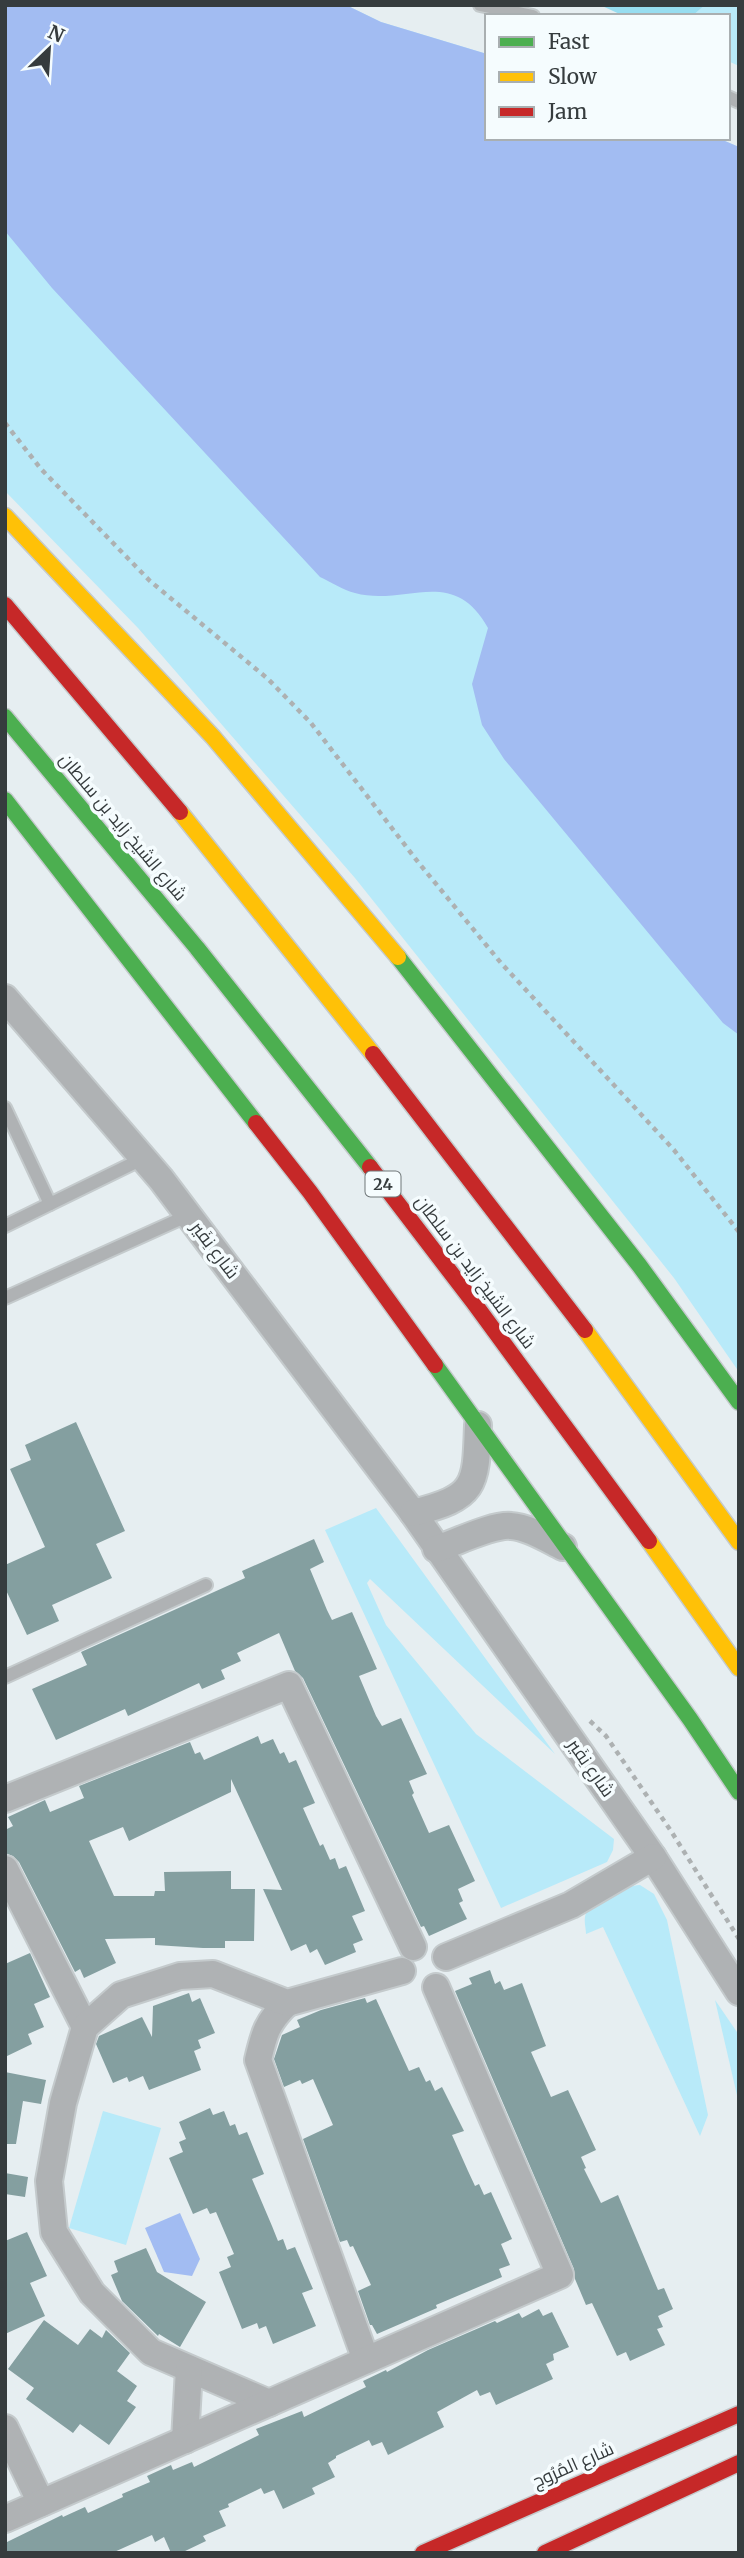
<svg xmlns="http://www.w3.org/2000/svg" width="744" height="2558" font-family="Merriweather,Cairo,serif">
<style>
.green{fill:#b8eaf9}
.forest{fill:#97ddf0}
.water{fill:#a2bcf2}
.building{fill:#849fa0}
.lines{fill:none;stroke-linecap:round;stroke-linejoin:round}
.lane-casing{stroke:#c4cacc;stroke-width:16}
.street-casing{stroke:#c4cacc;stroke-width:30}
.fast-casing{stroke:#c4cacc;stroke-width:19}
.slow-casing{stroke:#c4cacc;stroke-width:19}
.jam-casing{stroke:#c4cacc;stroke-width:19}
.path{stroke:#adb1b2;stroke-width:4.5;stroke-dasharray:5 5;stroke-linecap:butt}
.lane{stroke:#afb2b4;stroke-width:12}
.street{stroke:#afb2b4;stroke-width:26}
.fast{stroke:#4caf50;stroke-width:16}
.slow{stroke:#ffc107;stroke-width:16}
.jam{stroke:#c62828;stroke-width:16}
.labels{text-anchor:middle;stroke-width:7;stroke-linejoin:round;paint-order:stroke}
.shield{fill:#f5fcfe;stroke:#6f7678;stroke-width:2}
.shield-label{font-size:16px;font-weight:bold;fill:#363c3e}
.street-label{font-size:18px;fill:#363c3e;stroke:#f5fcfe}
</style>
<rect width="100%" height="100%" fill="#e6eef1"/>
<g class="green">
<path d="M5 5H346L381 22 487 54V138H718L739 147V1372L674 1278 355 878 138 628 5 491Z"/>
<path d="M705 5H739V66L728 61V16H692Z"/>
<path d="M376 1508 555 1754 370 1579 367 1583 386 1625 476 1734 614 1839 613 1850 607 1862 501 1908 325 1530Z"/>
<path d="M640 1885 654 1894 667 1920 708 2115 700 2136 603 1927 586 1934C586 1929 584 1922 585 1917 587 1900 625 1886 640 1885Z"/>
<path d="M715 2000 739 2035V2104Z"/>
<path d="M103 2111 161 2128 126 2245 69 2228Z"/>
</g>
<path class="forest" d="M600 5H705L692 16H624Z"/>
<g class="water">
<path d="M5 5H346L381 22 487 54V138H718L739 147V1035L723 1023 504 759 482 725 472 684 488 628C453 564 405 607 355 593 343 590 331 582 320 577L52 288 5 231Z"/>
<path d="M180 2213 200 2259 192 2276 164 2272 145 2228Z"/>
</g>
<g class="building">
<path d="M76 1422 125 1531 96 1544 112 1578 52 1605 59 1621 27 1635 5 1588V1565L45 1547 10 1469 31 1460 25 1445Z"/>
<path d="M314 1539 324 1562 310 1569 327 1610 332 1620 352 1612 377 1669 359 1676 376 1716 382 1726 401 1718 427 1774 409 1781 414 1793 412 1795 429 1833 449 1825 475 1881 458 1889 463 1901 459 1903 467 1919 429 1936 424 1926 421 1927 303 1678 295 1671 279 1633 237 1653 241 1661 221 1670 225 1679 202 1689 199 1683 128 1716 125 1709 56 1740 32 1689 87 1665 81 1652 245 1578 242 1571Z"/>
<path d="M258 1736 261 1744 273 1739 280 1754 284 1752 289 1763 296 1760 315 1803 303 1808 320 1846 323 1844 330 1860 335 1858 339 1869 346 1866 365 1911 352 1916 363 1940 353 1944 356 1952 325 1965 317 1949 310 1953 306 1944 291 1951 263 1889 282 1890 231 1779V1792L129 1841 123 1827 89 1841 114 1896H154L155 1891H165L164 1872 231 1871V1889H255L254 1941H225V1948H203L155 1945V1938L105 1939 116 1963 84 1978 80 1969 75 1972 19 1862 13 1856 5 1853V1830L13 1826 8 1817 45 1800 50 1812 84 1798 79 1786 190 1742 195 1754 200 1752 204 1760Z"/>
<path d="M30 1953 50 1997 34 2004 44 2027 28 2034 32 2044 5 2057V1964Z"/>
<path d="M490 1970 495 1984 500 1981 504 1990 522 1983 546 2046 531 2052 551 2097 568 2090 596 2150 581 2157 586 2168 584 2169 601 2203 618 2195 658 2290 664 2288 673 2309 658 2316 663 2327 657 2329 665 2345 630 2361 626 2352 617 2356 592 2303 586 2305 575 2279 574 2269 455 1991 472 1984 469 1978Z"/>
<path d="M189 1993 192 2002 200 1998 215 2033 198 2040 201 2048 194 2051 201 2070 149 2090 143 2076 129 2082 127 2077 113 2083 96 2044 99 2036 142 2017 152 2037 153 2006Z"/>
<path d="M365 1998 367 2003 376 1999 409 2071 419 2067 426 2082 430 2080 435 2091 442 2087 464 2131 452 2135 468 2171 475 2186 479 2184 484 2195 491 2192 512 2239 501 2244 510 2265 499 2269 502 2277 436 2305 437 2308 377 2334 372 2325H370L358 2291 371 2285 353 2246 350 2247 347 2240 340 2242 303 2139 333 2125 313 2079 302 2084 300 2080 284 2087 274 2059 282 2035 300 2027 297 2020 321 2010Z"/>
<path d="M5 2072 46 2080 41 2104 23 2101 16 2144H5Z"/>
<path d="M210 2108 213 2115 224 2111 230 2126 235 2124 239 2135 247 2132 264 2174 252 2179 272 2226 278 2241 283 2239 287 2250 295 2247 313 2289 302 2293 316 2326 273 2344 266 2326 259 2329 257 2323 242 2329 219 2272 231 2267 227 2257 234 2254 216 2212 210 2214 207 2208 193 2214 169 2158 183 2152 179 2142 186 2139 179 2122Z"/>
<path d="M5 2173 28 2177 25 2197 5 2194Z"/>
<path d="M27 2232 47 2276 30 2283 45 2316 5 2334V2241Z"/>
<path d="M146 2248 157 2272 206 2302 180 2347 159 2334 158 2336 122 2301 111 2275 118 2272 114 2261Z"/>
<path d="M539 2309 543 2316 552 2312 569 2347 553 2354 554 2360 546 2364 553 2379 496 2405 490 2392 480 2396 477 2390 437 2412 444 2427 388 2455 382 2442 372 2446 369 2440 336 2456V2458L328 2463 335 2477 312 2488 315 2494 283 2509 274 2490 264 2494 261 2488 228 2504 229 2507 219 2511 226 2526 203 2536 206 2541 181 2553H171L164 2537 155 2542 152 2535 112 2553H5V2543L62 2515 63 2517 85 2507 88 2513 123 2497 122 2494 150 2482 147 2476 171 2465 173 2470 192 2462 194 2467 259 2435 256 2429 302 2411 304 2417 366 2387 363 2381 386 2370 387 2372 428 2350 495 2321 497 2323 519 2313 522 2318Z"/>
<path d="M44 2320 78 2345 90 2329 102 2338 106 2330 130 2353 117 2371 137 2386 127 2401 136 2407 109 2445 80 2424 73 2433 26 2399 34 2388 8 2369Z"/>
</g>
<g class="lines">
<g class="lane-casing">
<g id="lane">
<path d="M480 5 533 16"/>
<path d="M728 97 739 102"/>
<path d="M5 1108 50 1204"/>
<path d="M5 1226 144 1158"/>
<path d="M5 1298 189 1215"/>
<path d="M5 1677 206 1585"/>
</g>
</g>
<g class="street-casing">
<g id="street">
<path d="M5 998 161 1179 413 1513 653 1857 739 1992"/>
<path d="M413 1513C476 1497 476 1487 478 1425"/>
<path d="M436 1549C455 1543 493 1524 511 1526 528 1527 547 1539 563 1547"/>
<path d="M5 1799 289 1685 413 1947"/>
<path d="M5 1869 85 2027"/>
<path d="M446 1957 571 1905 653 1857"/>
<path d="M287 2003C267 2022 264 2034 258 2060L366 2360"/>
<path d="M269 2403 151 2352 92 2293 54 2232 49 2181 63 2103 85 2027 121 1995 180 1976 213 1974 287 2003 402 1971"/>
<path d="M5 2428 41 2503"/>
<path d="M185 2440 189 2369"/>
<path d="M5 2519 560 2275 436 1987"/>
</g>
</g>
<g class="fast-casing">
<g id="fast">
<path d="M5 717 197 948 370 1167"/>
<path d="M5 800 256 1123"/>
<path d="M398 957 639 1265 739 1402"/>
<path d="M435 1365 690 1719 739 1792"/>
</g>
</g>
<g class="slow-casing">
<g id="slow">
<path d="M5 516 213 737 398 957"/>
<path d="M180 812 373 1054"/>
<path d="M585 1330 739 1542"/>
<path d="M649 1541 739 1668"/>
</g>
</g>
<g class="jam-casing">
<g id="jam">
<path d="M5 605 180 812"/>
<path d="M373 1054 585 1330"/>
<path d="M256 1123 310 1192 435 1365"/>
<path d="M370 1167 474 1303 649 1541"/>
<path d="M423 2553 739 2414"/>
<path d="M545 2553 739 2463"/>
</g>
</g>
<g class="path">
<path d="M5 423 41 469 150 581 268 679 311 723 418 862 501 963 674 1150 739 1232"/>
<path d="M590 1721 606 1736 671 1831 739 1939"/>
</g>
<use href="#lane" class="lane"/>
<use href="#street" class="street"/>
<use href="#fast" class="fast"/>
<use href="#slow" class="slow"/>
<use href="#jam" class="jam"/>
</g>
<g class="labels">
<rect class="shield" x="365.5" y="1171.5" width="35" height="25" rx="5"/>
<g class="shield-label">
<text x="383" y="1190">24</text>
</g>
<g class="street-label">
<text transform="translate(123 827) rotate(50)" y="6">شارع الشيخ زايد بن سلطان</text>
<text transform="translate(215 1250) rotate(53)" y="6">شارع نِفَير</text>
<text transform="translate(475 1272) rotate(53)" y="6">شارع الشيخ زايد بن سلطان</text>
<text transform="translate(591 1768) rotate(55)" y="6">شارع نِفَير</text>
<text transform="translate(573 2465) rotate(-24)" y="6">شارع المُرُوج</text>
</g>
</g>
<rect width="744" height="2558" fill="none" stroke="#363c3e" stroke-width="14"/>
<rect x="485" y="14" width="245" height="126" fill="#f5fcfe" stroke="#a9afb1" stroke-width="2"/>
<rect x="499" y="37" width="35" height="10" fill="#4caf50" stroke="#a9afb1" stroke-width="2"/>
<text x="548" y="49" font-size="21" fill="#363c3e">Fast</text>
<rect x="499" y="72" width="35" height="10" fill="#ffc107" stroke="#a9afb1" stroke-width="2"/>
<text x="548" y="84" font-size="21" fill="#363c3e">Slow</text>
<rect x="499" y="107" width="35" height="10" fill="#c62828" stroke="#a9afb1" stroke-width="2"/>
<text x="548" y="119" font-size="21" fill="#363c3e">Jam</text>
<g transform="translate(49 49) rotate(25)" stroke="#f5fcfe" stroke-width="5" paint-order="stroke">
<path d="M0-5L12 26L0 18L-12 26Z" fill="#363c3e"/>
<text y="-10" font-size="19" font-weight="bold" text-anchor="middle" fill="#363c3e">N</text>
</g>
</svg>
